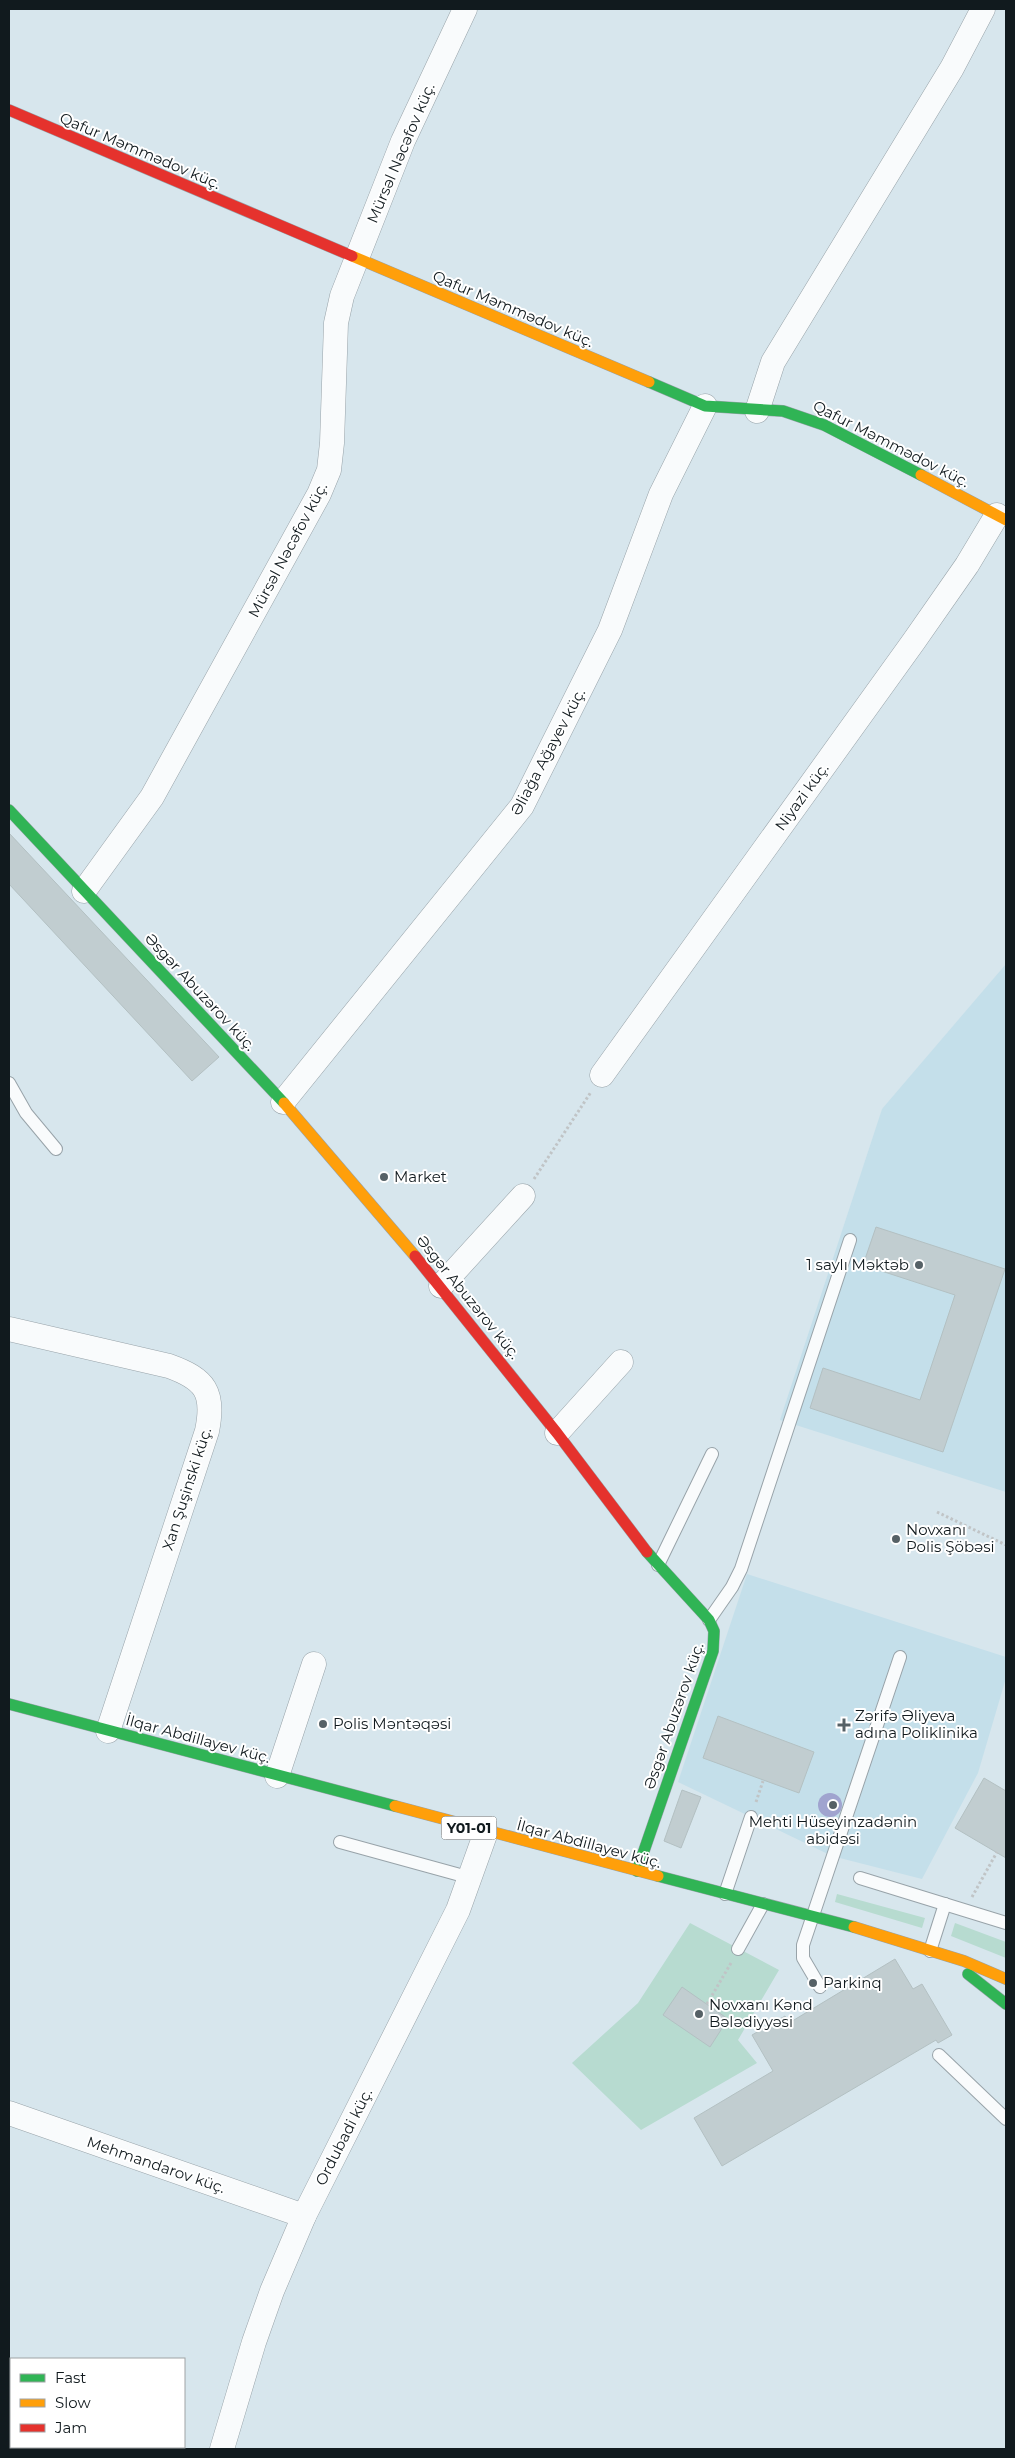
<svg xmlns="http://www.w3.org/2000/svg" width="1015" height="2458" font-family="Montserrat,sans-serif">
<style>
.built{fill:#c4dfea}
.green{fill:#b7dbd0}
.water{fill:#a0a4cf}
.building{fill:#c1cdd0;stroke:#b3c0c2}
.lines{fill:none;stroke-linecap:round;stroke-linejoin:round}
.lane-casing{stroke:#98a3a9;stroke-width:14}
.street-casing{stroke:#98a3a9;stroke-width:25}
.fast-casing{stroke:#98a3a9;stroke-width:12}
.slow-casing{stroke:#98a3a9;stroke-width:12}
.jam-casing{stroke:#98a3a9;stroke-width:12}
.path{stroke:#c0c4c6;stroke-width:3;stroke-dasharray:2.5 2.5;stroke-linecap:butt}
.lane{stroke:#f9fbfc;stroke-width:12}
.street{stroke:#f9fbfc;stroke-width:24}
.fast{stroke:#30b455;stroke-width:11}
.slow{stroke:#ff9f0a;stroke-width:11}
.jam{stroke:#e5322d;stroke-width:11}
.poi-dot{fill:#566166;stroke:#fff;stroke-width:2}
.labels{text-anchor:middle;stroke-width:4;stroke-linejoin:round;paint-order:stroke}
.shield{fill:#fff;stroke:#585f62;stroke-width:1}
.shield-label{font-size:14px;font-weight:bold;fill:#111a1e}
.street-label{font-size:15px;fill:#111a1e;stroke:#fff}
.poi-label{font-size:15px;fill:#111a1e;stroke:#fff;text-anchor:start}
</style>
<rect width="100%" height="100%" fill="#d7e6ed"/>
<g class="built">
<path d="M1006 964V1492L780 1420 882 1109Z"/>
<path d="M747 1574 1006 1657V1678L978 1773 922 1879 832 1856 678 1782Z"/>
</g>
<g class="green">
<path d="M837 1894 925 1918 922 1928 835 1902Z"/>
<path d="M690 1923 779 1970 738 2040 757 2063 641 2130 572 2063 638 2003Z"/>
<path d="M955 1923 1006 1942V1958L951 1936Z"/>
</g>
<circle class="water" cx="830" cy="1805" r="12"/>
<g class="building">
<path d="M9 833 219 1057 192 1081 9 884Z"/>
<path d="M876 1227 1005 1269 943 1452 810 1408 823 1368 920 1400 955 1295 863 1265Z"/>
<path d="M718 1716 814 1752 799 1793 703 1758Z"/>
<path d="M984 1778 1006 1791V1858L955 1828Z"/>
<path d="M682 1790 701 1797 681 1848 664 1841Z"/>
<path d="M895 1959 913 1989 922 1984 952 2035 938 2043 936 2040 722 2166 694 2118 773 2071 752 2035 785 2016 789 2023Z"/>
<path d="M682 1987 728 2019 710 2047 663 2015Z"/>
</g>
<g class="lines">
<g class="lane-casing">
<g id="lane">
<path d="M9 1083 26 1113 56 1149"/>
<path d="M658 1565 712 1454"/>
<path d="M709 1620 732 1587 741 1569 850 1240"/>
<path d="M340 1842 471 1878"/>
<path d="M860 1878 1006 1923"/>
<path d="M725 1894 751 1817"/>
<path d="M738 1949 763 1904"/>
<path d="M930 1951 945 1904"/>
<path d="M820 1987 803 1958V1945L900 1657"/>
<path d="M939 2055 1006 2119"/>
</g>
</g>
<g class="street-casing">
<g id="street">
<path d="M757 411 773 362 952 68 983 9"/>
<path d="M84 891 152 797 319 494 329 470 332 443 336 323 342 296 403 141 465 9"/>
<path d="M602 1075 914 641 967 565 997 515"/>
<path d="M283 1102 522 806 610 630 661 494 705 406"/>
<path d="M441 1286 523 1196"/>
<path d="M9 1329 169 1366C205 1379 215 1392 207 1431L108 1731"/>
<path d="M557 1433 621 1362"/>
<path d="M277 1776 314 1664"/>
<path d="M9 2113 304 2216"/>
<path d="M9 2431 11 2432"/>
<path d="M52 2447 59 2449"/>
<path d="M222 2449 254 2342 272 2291 304 2216 458 1910 486 1832"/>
</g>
</g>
<g class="fast-casing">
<g id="fast">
<path d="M649 382 705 406 783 411 824 425 921 475"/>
<path d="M9 810 284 1103"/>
<path d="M9 1704 395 1806"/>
<path d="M637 1871 713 1651 714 1631 709 1620 647 1552"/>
<path d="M658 1876 854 1927"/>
<path d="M968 1974 1006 2004"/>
</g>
</g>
<g class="slow-casing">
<g id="slow">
<path d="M352 256 649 382"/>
<path d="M921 475 1006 520"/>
<path d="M284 1103 415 1256"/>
<path d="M395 1806 658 1876"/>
<path d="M854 1927 964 1961 1006 1979"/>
</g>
</g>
<g class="jam-casing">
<g id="jam">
<path d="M9 110 352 256"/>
<path d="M415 1256 557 1433 647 1552"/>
</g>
</g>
<g class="path">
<path d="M534 1179 591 1092"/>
<path d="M937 1512 1006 1545"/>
<path d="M756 1802 763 1781"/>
<path d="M972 1897 997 1852"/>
<path d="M707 2004 731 1963"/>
</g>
<use href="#lane" class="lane"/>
<use href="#street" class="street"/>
<use href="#fast" class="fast"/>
<use href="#slow" class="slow"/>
<use href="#jam" class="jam"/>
</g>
<g class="poi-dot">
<circle cx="384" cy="1177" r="5"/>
<circle cx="919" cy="1265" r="5"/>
<circle cx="896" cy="1539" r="5"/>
<circle cx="323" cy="1724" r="5"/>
<path d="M841.5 1717.5h5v5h5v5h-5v5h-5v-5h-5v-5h5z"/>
<circle cx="833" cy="1805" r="5"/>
<circle cx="813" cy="1983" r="5"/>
<circle cx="699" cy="2014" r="5"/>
</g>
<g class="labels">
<rect class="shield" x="441.5" y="1816.5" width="55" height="23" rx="4"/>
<g class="shield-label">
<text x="469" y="1833">Y01-01</text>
</g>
<g class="street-label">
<text transform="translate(140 151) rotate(23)" y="5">Qafur Məmmədov küç.</text>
<text transform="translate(401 153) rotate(-67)" y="5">Mürsəl Nəcəfov küç.</text>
<text transform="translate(513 309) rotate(23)" y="5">Qafur Məmmədov küç.</text>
<text transform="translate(891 444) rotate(27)" y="5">Qafur Məmmədov küç.</text>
<text transform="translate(288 550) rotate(-62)" y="5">Mürsəl Nəcəfov küç.</text>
<text transform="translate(548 752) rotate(-62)" y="5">Əliağa Ağayev küç.</text>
<text transform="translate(802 797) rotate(-54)" y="5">Niyazi küç.</text>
<text transform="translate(200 992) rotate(47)" y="5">Əsgər Abuzərov küç.</text>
<text transform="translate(468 1297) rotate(51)" y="5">Əsgər Abuzərov küç.</text>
<text transform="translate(187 1489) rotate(-72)" y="5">Xan Şuşinski küç.</text>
<text transform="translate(674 1716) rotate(-71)" y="5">Əsgər Abuzərov küç.</text>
<text transform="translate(198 1739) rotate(15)" y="5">İlqar Abdillayev küç.</text>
<text transform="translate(589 1844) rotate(15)" y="5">İlqar Abdillayev küç.</text>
<text transform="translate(344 2137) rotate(-63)" y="5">Ordubadi küç.</text>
<text transform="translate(156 2165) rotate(19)" y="5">Mehmandarov küç.</text>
</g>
<g class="poi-label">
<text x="394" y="1182">Market</text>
<text x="909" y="1270" text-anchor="end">1 saylı Məktəb</text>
<text x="906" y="1535">Novxanı<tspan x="906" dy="17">Polis Şöbəsi</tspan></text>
<text x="855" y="1721">Zərifə Əliyeva<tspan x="855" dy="17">adına Poliklinika</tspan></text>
<text x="333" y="1729">Polis Məntəqəsi</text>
<text x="833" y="1827" text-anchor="middle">Mehti Hüseyinzadənin<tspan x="833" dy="17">abidəsi</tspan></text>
<text x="823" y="1988">Parkinq</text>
<text x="709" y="2010">Novxanı Kənd<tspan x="709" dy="17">Bələdiyyəsi</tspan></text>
</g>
</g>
<rect width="1015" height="2458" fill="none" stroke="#111a1e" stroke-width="20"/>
<rect x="10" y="2358" width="175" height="90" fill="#ffffff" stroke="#a0a3a5"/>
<rect x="20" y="2374" width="25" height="8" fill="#30b455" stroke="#a0a3a5"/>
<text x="55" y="2383" font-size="15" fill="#111a1e">Fast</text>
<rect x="20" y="2399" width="25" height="8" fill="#ff9f0a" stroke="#a0a3a5"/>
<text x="55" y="2408" font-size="15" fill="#111a1e">Slow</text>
<rect x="20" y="2424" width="25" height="8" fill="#e5322d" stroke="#a0a3a5"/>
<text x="55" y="2433" font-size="15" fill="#111a1e">Jam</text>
</svg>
